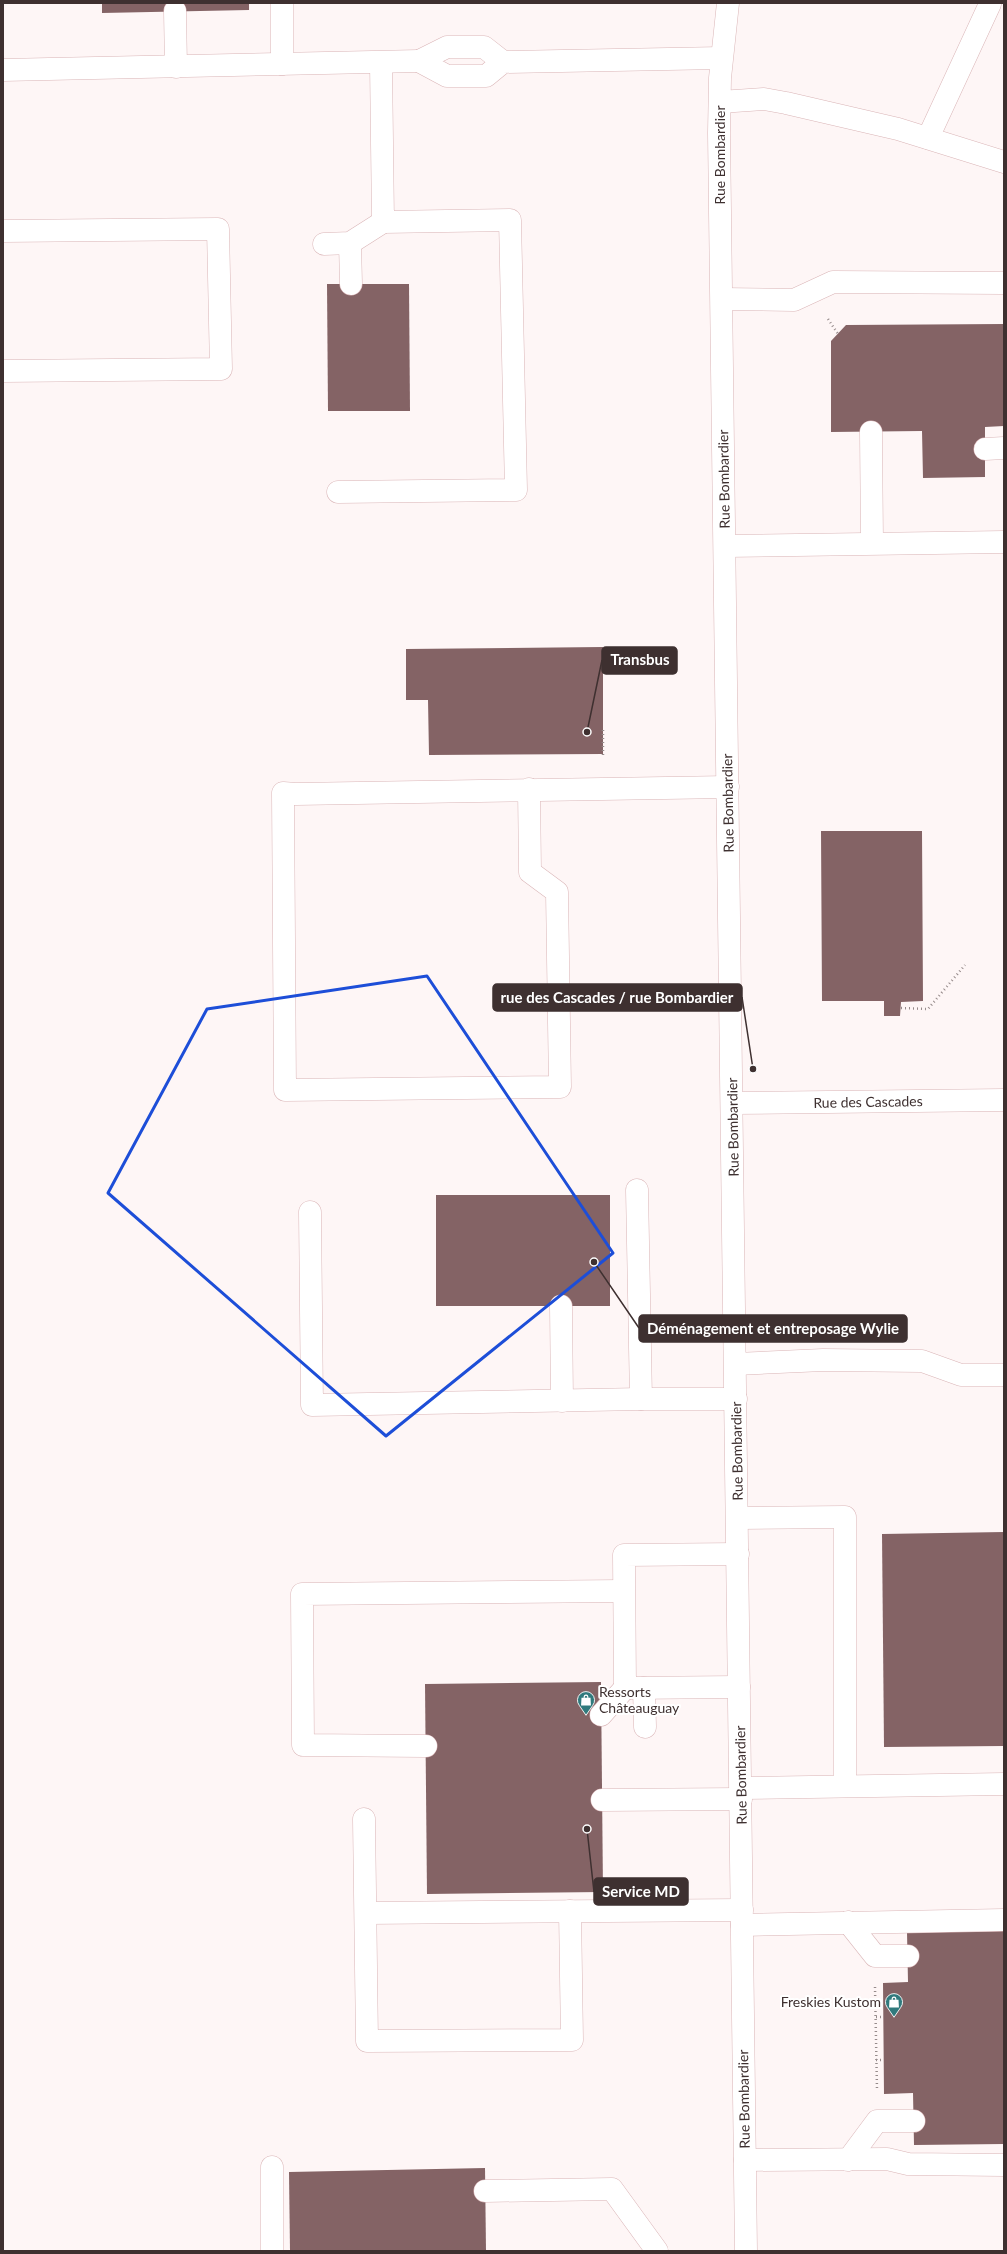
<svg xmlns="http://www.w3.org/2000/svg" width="1007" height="2254" font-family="Lato,sans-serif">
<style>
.building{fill:#846365}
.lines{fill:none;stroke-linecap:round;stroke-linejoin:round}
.minor-casing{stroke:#dab5b7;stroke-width:23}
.path{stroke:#968b8b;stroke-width:2.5;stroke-dasharray:1 3;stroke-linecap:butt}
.minor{stroke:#fff;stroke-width:22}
.marked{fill:none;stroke:#1d4ed8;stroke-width:3;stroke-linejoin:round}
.labels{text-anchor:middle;stroke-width:4;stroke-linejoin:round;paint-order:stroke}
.street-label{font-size:14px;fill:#3e3030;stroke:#fff}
.poi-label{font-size:14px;fill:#3e3030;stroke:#fff;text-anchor:start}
.leader{fill:none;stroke:#3e3030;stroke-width:1.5}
.callout-dot{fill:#3e3030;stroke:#fff;stroke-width:1.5}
.callout{fill:#3e3030;stroke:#3e3030;stroke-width:1.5}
.callout-label{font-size:15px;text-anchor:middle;font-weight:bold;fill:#fff}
</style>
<rect width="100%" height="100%" fill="#fef6f6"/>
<g class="building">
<path d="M102 3H249V10L102 13Z"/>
<path d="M327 284H409L410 411H328Z"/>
<path d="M1004 324V426L985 427V477L923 478 922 431 831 432V341L846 325Z"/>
<path d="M603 647V754L429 755 428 700H406V649Z"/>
<path d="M821 831H922L923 1001 901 1002 900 1016H884V1001H822Z"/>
<rect x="436" y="1195" width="174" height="111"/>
<path d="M1004 1532V1746L884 1747 882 1534Z"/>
<path d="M601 1682 603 1892 427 1894 425 1684Z"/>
<path d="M1004 1931V2144L914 2145 913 2093 884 2094 883 1983 908 1982 907 1932Z"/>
<path d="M485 2168 486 2251H290L289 2172Z"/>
</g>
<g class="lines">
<g class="minor-casing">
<g id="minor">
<path d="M282 3V64"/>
<path d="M728 3 720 78 719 133 746 2251"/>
<path d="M175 11 176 67"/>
<path d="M503 62 484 47H447L419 61 447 76H486L503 62 721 58"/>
<path d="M3 70 419 61"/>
<path d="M720 102 764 99 786 103 898 129 1004 162"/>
<path d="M928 138 990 4"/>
<path d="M3 231 218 229 221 369 3 371"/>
<path d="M350 243 351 284"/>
<path d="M324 244 350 243 383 222"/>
<path d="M722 299 794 300 833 282 1004 283"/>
<path d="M871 432 872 543"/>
<path d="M985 449 1004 448"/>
<path d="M338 492 516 490 510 220 383 222 381 63"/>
<path d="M725 546 1004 542"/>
<path d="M529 789 530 872 557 892 560 1087 285 1090 283 793 296 794 728 787"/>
<path d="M732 1103 1004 1100"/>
<path d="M637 1190 641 1399H736"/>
<path d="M310 1212 312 1405 641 1399"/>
<path d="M561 1306 562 1401"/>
<path d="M736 1364 823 1360 922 1361 961 1375H1004"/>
<path d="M738 1518 845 1517V1786"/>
<path d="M738 1554 624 1555 625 1688 739 1687"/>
<path d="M644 1688 645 1727"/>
<path d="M601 1715 625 1688"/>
<path d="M426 1746 303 1745 302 1594 623 1591"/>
<path d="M741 1788 1004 1784"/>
<path d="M602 1800 741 1799"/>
<path d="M364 1819 367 2041 572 2040 570 1911"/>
<path d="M366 1913 742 1910"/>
<path d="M848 1922 875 1956H908"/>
<path d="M742 1925 1004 1920"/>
<path d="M745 2160 887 2159 908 2164 1004 2165"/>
<path d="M848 2160 877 2121H914"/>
<path d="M272 2167V2251"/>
<path d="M485 2191 612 2189 657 2251"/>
</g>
</g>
<g class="path">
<path d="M828 319 838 334"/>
<path d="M603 730V758"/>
<path d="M901 1008 928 1009 965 965"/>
<path d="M875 1987 877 2090"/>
<path d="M876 2017H884"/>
<path d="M876 2060H884"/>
</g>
<use href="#minor" class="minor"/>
</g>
<path class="marked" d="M427 976 613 1253 386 1436 108 1193 207 1009Z"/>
<defs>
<g id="shop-pin" transform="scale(0.9)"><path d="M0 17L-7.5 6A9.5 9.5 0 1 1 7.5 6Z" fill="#307a7d" stroke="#fff"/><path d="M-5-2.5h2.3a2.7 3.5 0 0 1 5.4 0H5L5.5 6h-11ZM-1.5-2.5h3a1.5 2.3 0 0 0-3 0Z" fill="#fff"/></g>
</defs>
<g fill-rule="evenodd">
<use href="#shop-pin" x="586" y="1700"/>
<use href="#shop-pin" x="894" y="2002"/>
</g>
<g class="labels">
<g class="street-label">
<text transform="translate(720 155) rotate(-90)" y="5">Rue Bombardier</text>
<text transform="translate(724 479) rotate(-91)" y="5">Rue Bombardier</text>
<text transform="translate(728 803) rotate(-91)" y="5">Rue Bombardier</text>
<text transform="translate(868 1102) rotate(-1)" y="5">Rue des Cascades</text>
<text transform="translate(733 1127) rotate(-91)" y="5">Rue Bombardier</text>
<text transform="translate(737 1451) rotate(-91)" y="5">Rue Bombardier</text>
<text transform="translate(741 1775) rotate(-91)" y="5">Rue Bombardier</text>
<text transform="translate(744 2099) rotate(-91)" y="5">Rue Bombardier</text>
</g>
<g class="poi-label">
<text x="599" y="1697">Ressorts<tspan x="599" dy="16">Châteauguay</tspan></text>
<text x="881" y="2007" text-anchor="end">Freskies Kustom</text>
</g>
</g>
<path class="leader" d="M587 732L602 660M753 1069L742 997M594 1262L639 1328M587 1829L594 1892"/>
<g class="callout-dot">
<circle cx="587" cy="732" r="4"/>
<circle cx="753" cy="1069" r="4"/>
<circle cx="594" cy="1262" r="4"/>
<circle cx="587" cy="1829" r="4"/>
</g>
<g class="callout">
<rect x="602" y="647" width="75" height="27" rx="4"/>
<rect x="493" y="984" width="249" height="27" rx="4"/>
<rect x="639" y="1315" width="268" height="27" rx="4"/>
<rect x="594" y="1878" width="94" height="27" rx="4"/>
</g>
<g class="callout-label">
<text x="640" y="665">Transbus</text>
<text x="617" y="1003">rue des Cascades / rue Bombardier</text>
<text x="773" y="1334">Déménagement et entreposage Wylie</text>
<text x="641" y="1897">Service MD</text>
</g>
<rect width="1007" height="2254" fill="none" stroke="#3e3030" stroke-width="8"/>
</svg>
